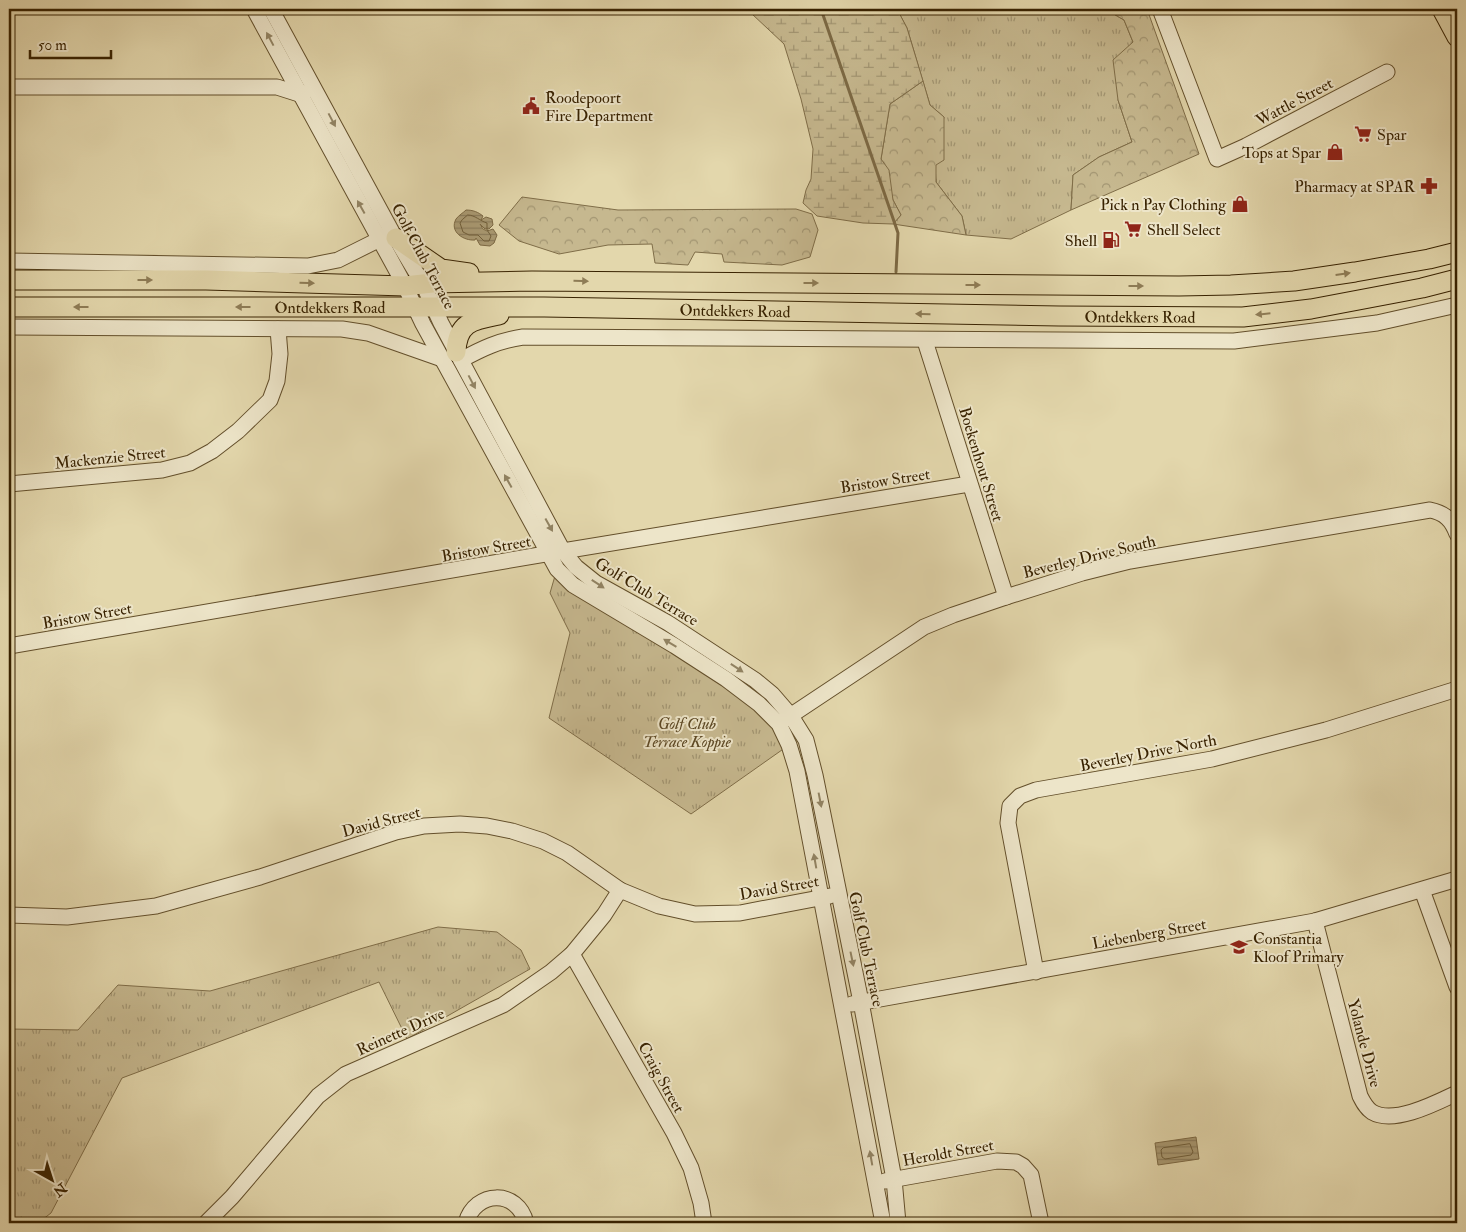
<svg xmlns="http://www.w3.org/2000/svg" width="1466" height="1232" font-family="'IM FELL Double Pica',serif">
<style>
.grass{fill:url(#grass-tufts);stroke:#7f6d48}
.forest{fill:url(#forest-crowns);stroke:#7f6d48}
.wetland{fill:url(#wetland-marsh);stroke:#7f6d48}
.water{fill:url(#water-rules);stroke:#7c6944}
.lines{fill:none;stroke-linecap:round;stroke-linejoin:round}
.shore{stroke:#705e39;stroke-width:1}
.stream{stroke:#7c6944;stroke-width:3}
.minor-casing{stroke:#634f2b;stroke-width:17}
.major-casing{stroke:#382200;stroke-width:21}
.minor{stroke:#ede5c9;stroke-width:15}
.major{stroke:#e3d7ac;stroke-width:19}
.oneway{fill:#928464}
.oneway2{fill:#8e7c56}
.labels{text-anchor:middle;stroke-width:4;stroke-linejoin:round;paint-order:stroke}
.poi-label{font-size:16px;fill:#382200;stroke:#ede5c9;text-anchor:start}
.street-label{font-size:16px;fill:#382200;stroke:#ede5c9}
.park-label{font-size:16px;font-style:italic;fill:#5c4824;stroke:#ede5c9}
</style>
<defs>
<pattern id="grass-tufts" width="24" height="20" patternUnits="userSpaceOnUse" patternTransform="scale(1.25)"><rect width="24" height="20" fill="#c6b88f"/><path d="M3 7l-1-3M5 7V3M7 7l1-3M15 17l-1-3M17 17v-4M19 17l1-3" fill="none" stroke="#a29572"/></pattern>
<pattern id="forest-crowns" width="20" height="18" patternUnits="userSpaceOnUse" patternTransform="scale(1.25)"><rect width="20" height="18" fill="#c6b88f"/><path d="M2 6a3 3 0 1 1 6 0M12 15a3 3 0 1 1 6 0" fill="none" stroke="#a29572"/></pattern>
<pattern id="wetland-marsh" width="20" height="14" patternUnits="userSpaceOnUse" patternTransform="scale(1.25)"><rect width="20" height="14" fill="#c6b88f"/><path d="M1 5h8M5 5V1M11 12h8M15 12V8" fill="none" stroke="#a29572"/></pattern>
<pattern id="water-rules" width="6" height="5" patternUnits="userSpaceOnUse" patternTransform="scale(1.25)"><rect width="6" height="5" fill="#a99972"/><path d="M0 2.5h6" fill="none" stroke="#8b7c5b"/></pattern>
</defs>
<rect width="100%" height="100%" fill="#e3d7ac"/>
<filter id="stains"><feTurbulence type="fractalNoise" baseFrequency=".004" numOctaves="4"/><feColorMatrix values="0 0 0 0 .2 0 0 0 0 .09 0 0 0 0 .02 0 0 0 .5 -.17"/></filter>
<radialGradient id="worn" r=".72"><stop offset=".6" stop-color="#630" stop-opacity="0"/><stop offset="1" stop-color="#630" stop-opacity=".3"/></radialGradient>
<g class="grass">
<path d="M897 9H1105L1124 20 1133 42 1118 100 1132 142 1099 157 1073 175 1071 210 1011 239 966 235 962 216 936 182 935 165 944 117 930 105 907 28Z"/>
<path d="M557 569 726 679 789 745 691 814 549 718 570 633 550 593Z"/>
<path d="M438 927 497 932 521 950 530 969 407 1039 379 982 122 1078 51 1213 38 1223H9V1029L78 1030 118 985 210 991Z"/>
</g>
<g class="forest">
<path d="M1105 9H1147L1199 154 1071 210 1073 175 1099 157 1132 142 1118 100 1113 60 1133 42 1124 20Z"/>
<path d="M923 81 930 105 944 117V160L936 165V182L962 216 966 235 893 224 901 215 893 200 881 159 890 104Z"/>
<path d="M522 197 618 210 796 209 812 214 818 230 810 257 782 265 724 262 722 254 695 252 688 265 655 263 652 244 608 245 559 254 519 241 499 225Z"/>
</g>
<path class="wetland" d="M699 9H897L907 28 923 81 890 104 881 159 889 170 893 200 901 215 893 224 863 223 817 216 803 203 806 190 811 179 813 149 801 99 784 44 752 14Z"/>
<g class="water">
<path d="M466 210C473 210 478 212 483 216L481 220 486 217 492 219 493 225 489 229H485L480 224 483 229 487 231 493 229 497 235 494 243 490 246 480 245 476 238 475 240C464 241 449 232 456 219 459 215 463 213 466 210Z"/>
<path d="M1196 1137 1199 1159 1158 1165 1155 1143Z"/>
</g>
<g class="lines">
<g class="shore">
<path d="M468 215C475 215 480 221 487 223V230L491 236 489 241H484L478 235H469L463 232 460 223 462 220Z"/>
<path d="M1190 1144 1193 1152 1191 1155 1165 1159 1162 1157 1161 1150 1163 1148Z"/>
</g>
<path class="stream" d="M821 9 898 233 896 272"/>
<g class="minor-casing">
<g id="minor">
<path d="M254 9 405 286 423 324 557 569 573 585 675 646 726 679 759 704 779 724 789 745 797 771 883 1223"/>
<path d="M271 9 392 232 423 284 441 323 563 551 576 567 596 583 668 623 755 680 772 694 791 716 806 740 815 775 861 1002 894 1179 898 1223"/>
<path d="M1160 9 1217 159 1246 146 1387 72"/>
<path d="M9 87H277L299 94 304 93"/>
<path d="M9 261 308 266 338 260 386 236"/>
<path d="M9 327 342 329 368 333 442 359"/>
<path d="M925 341 1006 597"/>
<path d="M461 360C483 348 498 341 523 337L1234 341 1377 323 1457 305"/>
<path d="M9 484 162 470 190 463 212 451 238 431 270 400 277 381 280 354 278 329"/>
<path d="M9 646 563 551 969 484"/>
<path d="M784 720 924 627 953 615 1006 597 1082 573 1130 561 1430 510C1445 513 1452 520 1457 534"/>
<path d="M1422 890 1457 987"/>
<path d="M9 915 67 917 156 906 260 877 396 832 424 826 460 824 487 826 512 831 543 841 567 853 620 890 659 906 695 914 740 913 830 896"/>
<path d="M1315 921 1360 1096C1363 1102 1366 1108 1372 1112 1394 1125 1436 1103 1457 1093"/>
<path d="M572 954 674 1133 691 1168 701 1203 704 1223"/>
<path d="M1036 972 1008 823 1010 806 1020 796 1036 790 1212 759 1326 730 1457 689"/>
<path d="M852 1004 1315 921 1457 879"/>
<path d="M885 1181 997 1161 1016 1162 1023 1166 1031 1175 1041 1223"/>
<path d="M206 1223 232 1197 318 1096 346 1074 503 1005 551 972 572 954 604 915 620 890"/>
<path d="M466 1223C475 1190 518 1189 526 1223"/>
</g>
</g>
<g class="major-casing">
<g id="major">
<path d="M1442 9 1457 37"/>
<path d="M396 238 441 269 469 273"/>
<path d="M9 280H206L405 286 432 283 532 281 1179 286 1231 285 1294 281 1355 272 1429 259 1457 252"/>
<path id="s1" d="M9 307H544L1059 316 1243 317 1311 309 1422 288 1457 279"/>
<path d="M456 352C457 322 473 320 499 315"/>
</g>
</g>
<use href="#minor" class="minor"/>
<use href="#major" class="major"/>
</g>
<defs><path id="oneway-solid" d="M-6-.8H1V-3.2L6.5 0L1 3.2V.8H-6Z" transform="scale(1.25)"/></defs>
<g class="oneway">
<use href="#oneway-solid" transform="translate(270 39) rotate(-118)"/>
<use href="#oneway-solid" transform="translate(332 120) rotate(62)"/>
<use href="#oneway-solid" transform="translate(361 207) rotate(-119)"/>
<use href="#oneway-solid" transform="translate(472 382) rotate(62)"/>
<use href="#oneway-solid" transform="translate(508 481) rotate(-119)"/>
<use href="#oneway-solid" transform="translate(549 525) rotate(61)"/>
<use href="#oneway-solid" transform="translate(598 584) rotate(33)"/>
<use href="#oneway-solid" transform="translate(670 643) rotate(-149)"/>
<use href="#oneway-solid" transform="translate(737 668) rotate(34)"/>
<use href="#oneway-solid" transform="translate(820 800) rotate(79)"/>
<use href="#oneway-solid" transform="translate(815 861) rotate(-100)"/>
<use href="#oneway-solid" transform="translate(852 959) rotate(78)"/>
<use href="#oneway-solid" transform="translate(871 1158) rotate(-100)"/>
</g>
<g class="oneway2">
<use href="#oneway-solid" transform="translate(1343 274) rotate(-8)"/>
<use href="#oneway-solid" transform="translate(145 280)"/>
<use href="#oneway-solid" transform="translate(581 281) rotate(1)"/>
<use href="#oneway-solid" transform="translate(307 283) rotate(2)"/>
<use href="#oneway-solid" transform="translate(811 283)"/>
<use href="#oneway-solid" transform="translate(973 285)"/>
<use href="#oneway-solid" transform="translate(1136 286)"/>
<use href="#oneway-solid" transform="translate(81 307) rotate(-180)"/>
<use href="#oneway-solid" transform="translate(243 307) rotate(-180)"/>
<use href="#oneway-solid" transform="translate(923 314) rotate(-179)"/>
<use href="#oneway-solid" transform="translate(1263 314) rotate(174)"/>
</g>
<defs>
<g id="civic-bare" transform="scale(1.35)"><path d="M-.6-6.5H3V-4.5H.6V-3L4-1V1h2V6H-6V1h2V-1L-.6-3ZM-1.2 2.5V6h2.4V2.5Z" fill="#8f2418" stroke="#ede5c9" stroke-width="2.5" paint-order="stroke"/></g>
<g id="supermarket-bare" transform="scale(1.35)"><path d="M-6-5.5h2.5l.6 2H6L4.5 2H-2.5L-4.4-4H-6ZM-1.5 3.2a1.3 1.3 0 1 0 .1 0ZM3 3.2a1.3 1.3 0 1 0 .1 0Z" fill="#8f2418" stroke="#ede5c9" stroke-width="2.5" paint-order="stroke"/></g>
<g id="shop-bare" transform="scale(1.35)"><path d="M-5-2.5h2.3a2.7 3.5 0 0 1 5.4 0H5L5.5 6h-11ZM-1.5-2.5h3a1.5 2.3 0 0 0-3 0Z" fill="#8f2418" stroke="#ede5c9" stroke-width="2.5" paint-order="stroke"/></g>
<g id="pharmacy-bare" transform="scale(1.35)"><path d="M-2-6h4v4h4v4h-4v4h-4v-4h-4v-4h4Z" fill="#8f2418" stroke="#ede5c9" stroke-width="2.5" paint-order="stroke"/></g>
<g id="fuel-bare" transform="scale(1.35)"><path d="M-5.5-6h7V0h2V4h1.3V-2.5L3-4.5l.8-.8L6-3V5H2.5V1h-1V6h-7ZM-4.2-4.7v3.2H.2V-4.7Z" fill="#8f2418" stroke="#ede5c9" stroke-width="2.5" paint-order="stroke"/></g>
<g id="school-bare" transform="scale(1.35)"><path d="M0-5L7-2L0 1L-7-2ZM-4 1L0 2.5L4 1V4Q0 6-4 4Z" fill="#8f2418" stroke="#ede5c9" stroke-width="2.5" paint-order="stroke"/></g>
</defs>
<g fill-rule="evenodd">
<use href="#civic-bare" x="531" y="106"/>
<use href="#supermarket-bare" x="1363" y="134"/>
<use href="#shop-bare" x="1335" y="152"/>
<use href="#pharmacy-bare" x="1429" y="186"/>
<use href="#shop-bare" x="1240" y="204"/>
<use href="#supermarket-bare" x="1133" y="229"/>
<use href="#fuel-bare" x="1111" y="240"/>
<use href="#school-bare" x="1239" y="947"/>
</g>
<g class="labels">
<g class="poi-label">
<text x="545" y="103">Roodepoort<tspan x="545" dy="18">Fire Department</tspan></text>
<text x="1377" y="140">Spar</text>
<text x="1321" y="158" text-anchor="end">Tops at Spar</text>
<text x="1415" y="192" text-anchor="end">Pharmacy at SPAR</text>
<text x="1226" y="210" text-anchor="end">Pick n Pay Clothing</text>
<text x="1147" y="235">Shell Select</text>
<text x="1097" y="246" text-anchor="end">Shell</text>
<text x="1253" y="944">Constantia<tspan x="1253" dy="18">Kloof Primary</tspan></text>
</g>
<g class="street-label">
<text transform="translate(1294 101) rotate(-28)" y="6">Wattle Street</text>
<text transform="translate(424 256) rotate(62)" y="6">Golf Club Terrace</text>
<text dy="6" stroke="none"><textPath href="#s1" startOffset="321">Ontdekkers Road</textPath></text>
<text dy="6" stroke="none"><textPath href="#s1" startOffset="726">Ontdekkers Road</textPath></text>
<text dy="6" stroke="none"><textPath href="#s1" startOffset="1131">Ontdekkers Road</textPath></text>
<text transform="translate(110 457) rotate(-6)" y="6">Mackenzie Street</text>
<text transform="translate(982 464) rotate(73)" y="6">Boekenhout Street</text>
<text transform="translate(885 480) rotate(-9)" y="6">Bristow Street</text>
<text transform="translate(486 548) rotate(-10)" y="6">Bristow Street</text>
<text transform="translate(1089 556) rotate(-14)" y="6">Beverley Drive South</text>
<text transform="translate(647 591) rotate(31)" y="6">Golf Club Terrace</text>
<text transform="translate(87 615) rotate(-10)" y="6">Bristow Street</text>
<text transform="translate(1148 752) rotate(-11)" y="6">Beverley Drive North</text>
<text transform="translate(381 821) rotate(-15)" y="6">David Street</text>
<text transform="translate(779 887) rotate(-10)" y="6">David Street</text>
<text transform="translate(1149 933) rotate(-10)" y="6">Liebenberg Street</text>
<text transform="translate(867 949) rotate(78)" y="6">Golf Club Terrace</text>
<text transform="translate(400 1031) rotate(-24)" y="6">Reinette Drive</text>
<text transform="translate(1365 1043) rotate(75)" y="6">Yolande Drive</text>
<text transform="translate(662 1077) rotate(61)" y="6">Craig Street</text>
<text transform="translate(948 1152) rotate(-10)" y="6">Heroldt Street</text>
</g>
<g class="park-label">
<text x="687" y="729">Golf Club<tspan x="687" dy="18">Terrace Koppie</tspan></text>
</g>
</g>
<rect width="1466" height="1232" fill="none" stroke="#e3d7ac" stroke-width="30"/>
<rect x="10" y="10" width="1446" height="1212" fill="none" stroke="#382200" stroke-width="2.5"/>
<rect x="15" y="15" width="1436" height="1202" fill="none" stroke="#382200"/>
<g transform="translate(52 1180) rotate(141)" stroke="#ede5c9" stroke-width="4" paint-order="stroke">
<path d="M0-4L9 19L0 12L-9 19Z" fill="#382200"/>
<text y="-8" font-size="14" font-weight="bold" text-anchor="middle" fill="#382200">N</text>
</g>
<path d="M30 50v8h81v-8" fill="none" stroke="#382200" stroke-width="2.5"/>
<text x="38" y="50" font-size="15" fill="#382200" stroke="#ede5c9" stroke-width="4" paint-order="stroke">50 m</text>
<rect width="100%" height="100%" filter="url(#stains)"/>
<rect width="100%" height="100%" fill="url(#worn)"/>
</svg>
